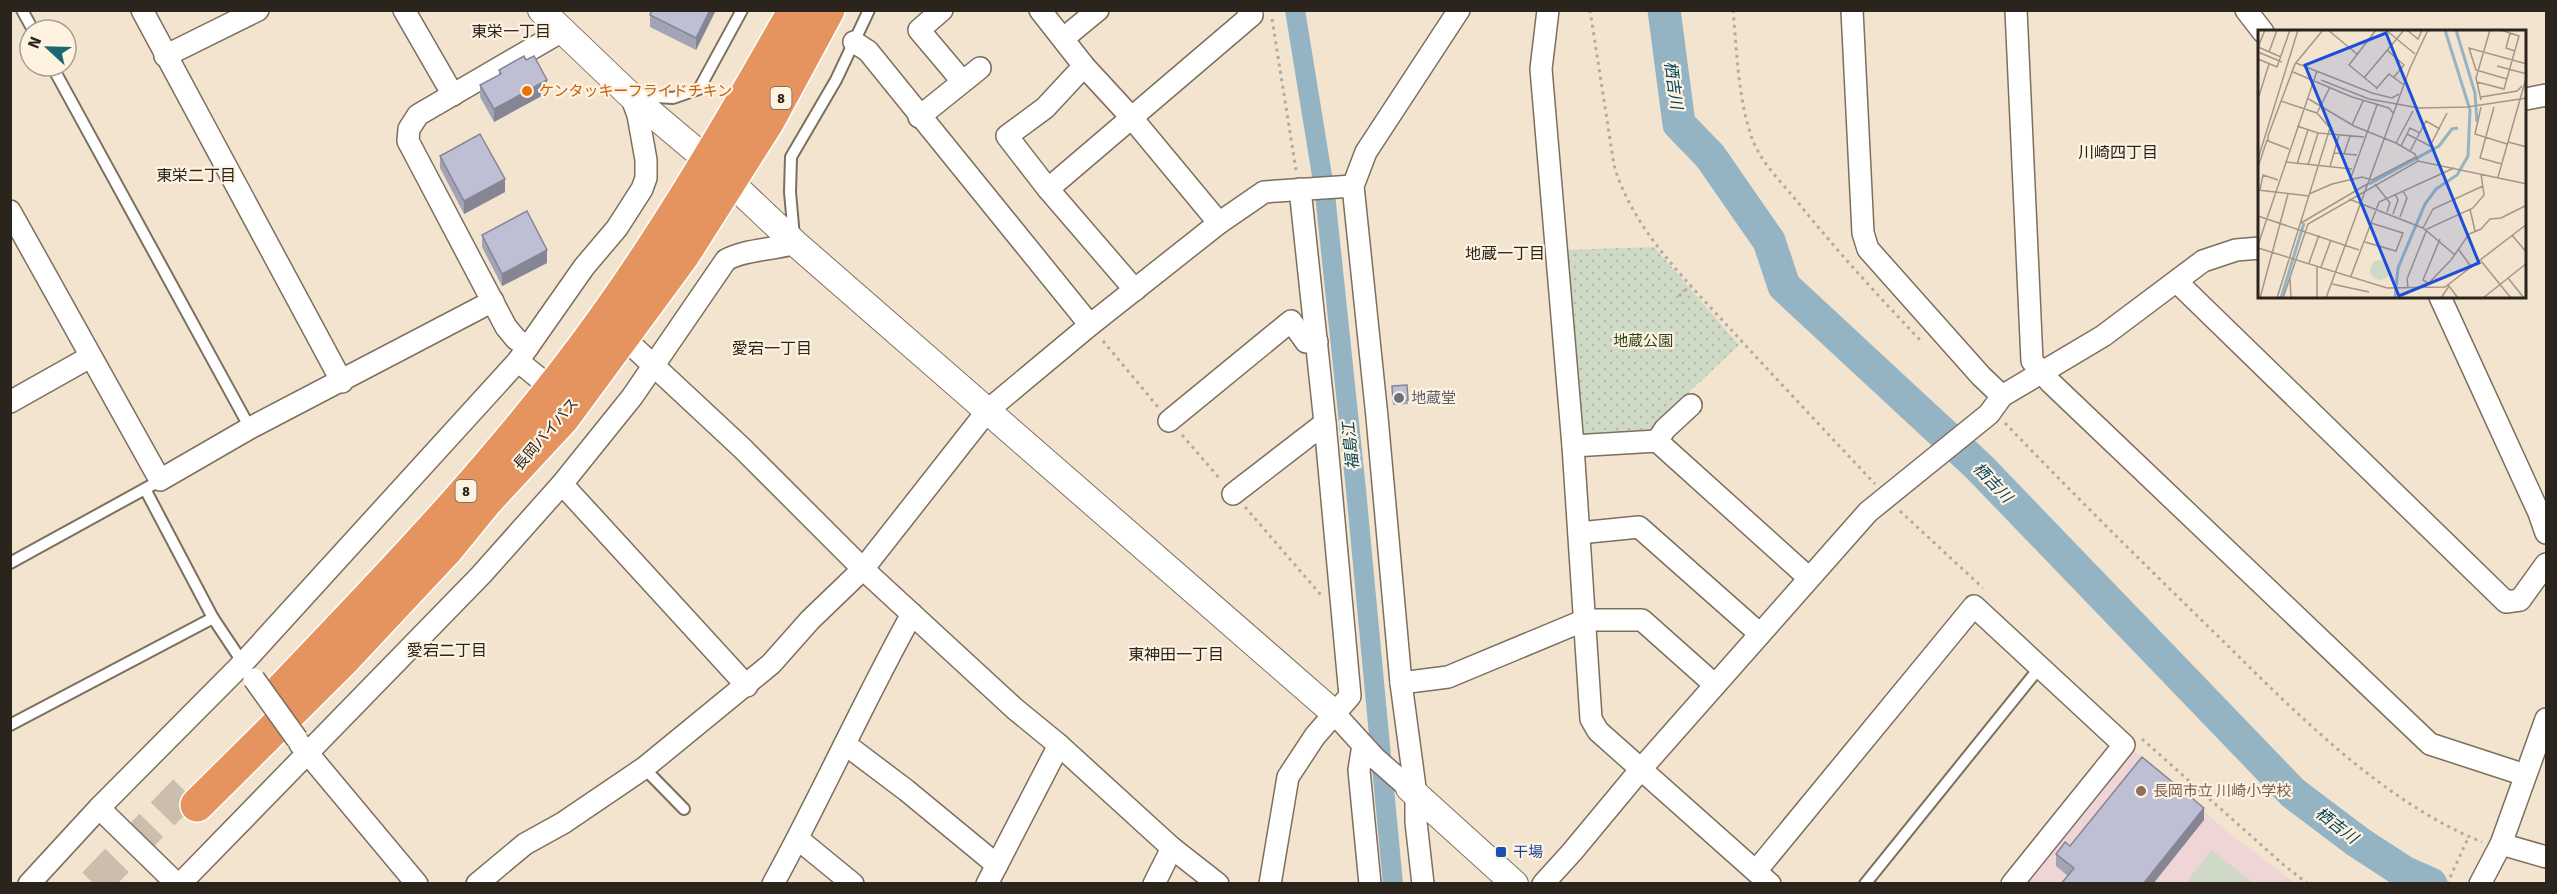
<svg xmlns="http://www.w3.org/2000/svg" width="2557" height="894" font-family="Signika,'Noto Sans JP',sans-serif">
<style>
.education{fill:#f0d5d6}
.park{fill:url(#park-dots)}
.pitch{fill:#cfdac6}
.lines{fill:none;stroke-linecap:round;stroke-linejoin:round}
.canal{stroke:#95b4c3;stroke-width:20}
.river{stroke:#95b4c3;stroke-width:33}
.trunk-tunnel{stroke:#cbbeac;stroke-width:33;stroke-dasharray:33 16;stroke-linecap:butt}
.service-casing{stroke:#7d6f5d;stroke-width:14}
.minor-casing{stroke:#7d6f5d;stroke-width:24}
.tertiary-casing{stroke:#7d6f5d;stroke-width:28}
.trunk-casing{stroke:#fff;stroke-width:36}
.path{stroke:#b6aa9a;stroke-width:3;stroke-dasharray:3 4.5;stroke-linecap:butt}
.service{stroke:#fff;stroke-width:10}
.minor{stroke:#fff;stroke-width:21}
.tertiary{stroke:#fff;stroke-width:26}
.trunk{stroke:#e6945f;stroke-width:33}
.minor-bridge-casing{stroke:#7d6f5d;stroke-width:24;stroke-linecap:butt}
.minor-bridge{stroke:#fff;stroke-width:21}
.wall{fill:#a3a3b6}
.shaded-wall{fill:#858594}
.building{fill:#bebed4;stroke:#858594;stroke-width:1.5}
.food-dot{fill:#e8710a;stroke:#fef2e1;stroke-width:2}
.worship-dot{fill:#6b7280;stroke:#fef2e1;stroke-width:2}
.education-dot{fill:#8d6e63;stroke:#fef2e1;stroke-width:2}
.transit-dot{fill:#1a4fb4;stroke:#fef2e1;stroke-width:2}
.labels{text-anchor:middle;stroke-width:4.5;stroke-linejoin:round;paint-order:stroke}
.shield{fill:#fef2e1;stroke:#6a6258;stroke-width:1.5}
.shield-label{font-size:14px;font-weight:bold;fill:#2a241d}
.food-label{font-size:15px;fill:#c56008;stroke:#fef2e1;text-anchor:start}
.park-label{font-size:15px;fill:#2e441a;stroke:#fef2e1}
.worship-label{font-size:15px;fill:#5b616d;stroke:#fef2e1;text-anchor:start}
.street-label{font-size:15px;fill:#2a241d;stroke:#fef2e1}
.education-label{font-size:15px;fill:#785e54;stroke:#fef2e1;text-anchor:start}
.transit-label{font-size:15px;fill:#164399;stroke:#fef2e1;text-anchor:start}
.neighbourhood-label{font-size:16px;fill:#2a241d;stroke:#fef2e1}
.water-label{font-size:16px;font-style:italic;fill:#01445b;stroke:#fef2e1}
.inset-river{fill:none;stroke:#95b4c3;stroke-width:3}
.inset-road{fill:none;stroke:#a39788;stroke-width:1.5}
.view{fill:#1d4ed8;fill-opacity:0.15;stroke:#1d4ed8;stroke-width:3}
.inset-edge{fill:none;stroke:#2a241d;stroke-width:3}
</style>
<defs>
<pattern id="park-dots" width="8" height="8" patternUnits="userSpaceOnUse" patternTransform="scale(1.5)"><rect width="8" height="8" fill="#cfdac6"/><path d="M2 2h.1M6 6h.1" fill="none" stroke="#b2bbaa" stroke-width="1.8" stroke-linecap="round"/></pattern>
</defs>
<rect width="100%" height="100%" fill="#f3e4d0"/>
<path class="education" d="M2134 750 2229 833 2295 883 2025 884Z"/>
<path class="park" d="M1654 247 1739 345 1647 432 1587 439 1579 429 1566 250Z"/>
<path class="pitch" d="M2212 850 2253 883H2185Z"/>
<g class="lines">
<path class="canal" d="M1295 10 1325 194 1356 490 1393 884"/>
<path class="river" d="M1664 10 1679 124 1710 156 1769 241 1784 286 1978 466 2293 793 2358 842 2404 872 2431 884"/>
<path class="trunk-tunnel" d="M94 884 185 791"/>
<g class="service-casing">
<g id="service">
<path d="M22 10 33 30"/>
<path d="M52 66 250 428"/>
<path d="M638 96 673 98 699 89 742 10"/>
<path d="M794 237 790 192 791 157 836 80 869 10"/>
<path d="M145 489 213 618 243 663"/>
<path d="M10 563 152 485"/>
<path d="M10 725 213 618"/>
<path d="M644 768 684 809"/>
<path d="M1865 884 2040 667"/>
</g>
</g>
<g class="minor-casing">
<g id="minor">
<path d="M142 10 342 382"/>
<path d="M404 10 453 95"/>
<path d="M942 10 919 30 962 81"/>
<path d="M1040 10 1084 66 1131 117 1219 223"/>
<path d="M1548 10 1541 69 1573 446 1591 719 1598 731 1770 884"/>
<path d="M1852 10 1863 233 1868 249 1981 376 2002 396"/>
<path d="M2016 10 2032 361 2050 382 2430 744 2525 775"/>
<path d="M2246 10 2263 32"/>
<path d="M1064 38 1098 10"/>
<path d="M854 42 868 51 1090 325"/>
<path d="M165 56 258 10"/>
<path d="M1084 66 1045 108 1007 136 1048 189 1135 290"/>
<path d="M2526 99 2546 95"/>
<path d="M919 117 980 68"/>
<path d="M1048 189 1252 15 1248 10"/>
<path d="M10 211 160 480 250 428 493 301"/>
<path d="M2177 282 2506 602 2520 600 2546 564"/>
<path d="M2440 297 2539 513 2546 533"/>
<path d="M624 338 742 448 863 569 1015 709 1059 745 1172 848 1218 884"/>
<path d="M528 347 516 339 506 327 408 141 409 129 418 115 564 30"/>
<path d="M518 361 551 388"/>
<path d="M10 402 90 357"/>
<path d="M1169 421 1291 321 1306 342H1317"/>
<path d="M1657 441 1665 429 1691 405"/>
<path d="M1573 446 1657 441 1809 578"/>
<path d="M562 484 747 686"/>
<path d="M1233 494 1325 423"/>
<path d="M1579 533 1639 527 1760 634"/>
<path d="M1401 683 1448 677 1585 620H1642L1715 685"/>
<path d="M1334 713 1375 758 1409 788"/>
<path d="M300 744 417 884"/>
<path d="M845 744 906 790 997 865"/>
<path d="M1363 745 1359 770 1370 884"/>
<path d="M99 808 177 884"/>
<path d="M798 839 853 884"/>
<path d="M2501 844 2546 857"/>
<path d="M1756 871 1974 606 2124 745 2012 884"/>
<path d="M29 884 99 808 243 663 518 361 584 267 617 228 642 189 646 178V160L638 115 631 96"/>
<path d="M180 884 481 575 562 484 632 397 726 260C745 249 774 250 795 243"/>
<path d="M477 884 525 844 563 823 644 768 771 664 810 620 863 569 988 410 1090 325 1219 223 1264 192 1353 186"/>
<path d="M773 884C822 795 863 702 912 614"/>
<path d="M987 884 1059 745"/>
<path d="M1154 884 1172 848"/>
<path d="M1270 884 1288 777 1315 736 1350 696 1325 423 1300 189"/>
<path d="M1423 884 1416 822V795L1401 683 1377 417 1353 186 1366 152 1459 10"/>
<path d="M1543 884 1572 852 1641 769 1868 512 1989 414 2002 396 2103 336 2203 261 2236 250 2260 248"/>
<path d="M2480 884 2501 844 2546 719"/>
</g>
</g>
<g class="tertiary-casing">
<g id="tertiary">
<path d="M541 10 631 96 707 160 795 243 1334 713"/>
<path d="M1409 788 1515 884"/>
</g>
</g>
<g class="trunk-casing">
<g id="trunk">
<path d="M283 688C397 569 512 449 607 315 676 218 736 114 795 10"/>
<path d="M197 805 343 660 446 550 486 501 563 418 683 255 768 121 828 10"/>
</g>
</g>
<g class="path">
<path d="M1590 10 1614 165C1633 231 1689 283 1735 334 1781 384 1828 434 1875 484"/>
<path d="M1733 10C1737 53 1738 101 1753 141 1762 163 1781 182 1796 200 1836 250 1879 297 1923 343"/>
<path d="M1272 19 1296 170"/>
<path d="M1679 296 1691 285"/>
<path d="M1103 341 1158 407"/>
<path d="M2005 423C2075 496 2148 568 2221 639 2296 713 2383 802 2482 842"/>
<path d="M1182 435 1221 480"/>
<path d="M1245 507 1321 595"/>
<path d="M1900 511 1983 588"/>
<path d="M2142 739 2285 866 2308 884"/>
<path d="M2447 884 2469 836"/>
</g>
<use href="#service" class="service"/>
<use href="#minor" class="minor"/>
<use href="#tertiary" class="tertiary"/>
<use href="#trunk" class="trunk"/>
<g class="minor-bridge-casing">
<path id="minor-bridge" d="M254 679 297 739"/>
</g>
<use href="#minor-bridge" class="minor-bridge"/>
</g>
<g class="wall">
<path d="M652 10H716L696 50 650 27V15Z"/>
<path d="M499 70 547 93 494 122 480 97V85L499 75Z"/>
<path d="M440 156 505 192 464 214 440 168Z"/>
<path d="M482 235 547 263 502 286 482 247Z"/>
<path d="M1407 385 1408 404 1393 405 1392 386Z"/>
<path d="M2204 820 2068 876 2056 866V854L2070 846Z"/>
</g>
<g class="shaded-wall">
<path d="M710 10H716L696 50V38Z"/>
<path d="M547 80V93L494 122V109Z"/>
<path d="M505 179V192L464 214V201Z"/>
<path d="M547 250V263L502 286V274Z"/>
<path d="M2204 808V820L2153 884H2143Z"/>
</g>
<g class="building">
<path d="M652 10H710L696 38 650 15Z"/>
<path d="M524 56 526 60 534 56 547 80 494 109 480 85 501 74 499 70Z"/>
<path d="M480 134 505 179 464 201 440 156Z"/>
<path d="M527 211 547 250 502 274 482 235Z"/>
<path d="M1407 385 1408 400 1393 401 1392 386Z"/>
<path d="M2142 757 2204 808 2143 884H2061L2074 868 2056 854 2065 842 2070 846Z"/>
</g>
<circle class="food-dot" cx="527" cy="91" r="6"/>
<circle class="worship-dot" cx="1399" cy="398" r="6"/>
<circle class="education-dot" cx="2141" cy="791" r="6"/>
<rect class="transit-dot" x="1495" y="846" width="12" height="12" rx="3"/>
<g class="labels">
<g class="shield">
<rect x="770.5" y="87" width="21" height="22" rx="4.5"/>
<rect x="455.5" y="480" width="21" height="22" rx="4.5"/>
</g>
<g class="shield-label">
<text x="781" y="103">8</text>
<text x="466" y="496">8</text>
</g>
<g class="food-label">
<text x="539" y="96">ケンタッキーフライドチキン</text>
</g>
<g class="park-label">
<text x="1643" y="346">地蔵公園</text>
</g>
<g class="worship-label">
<text x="1411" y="403">地蔵堂</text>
</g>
<g class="street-label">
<text transform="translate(546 434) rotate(-49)" y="5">長岡バイパス</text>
</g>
<g class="education-label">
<text x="2153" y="796">長岡市立 川崎小学校</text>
</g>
<g class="transit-label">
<text x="1513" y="857">干場</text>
</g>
<g class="neighbourhood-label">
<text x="511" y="37">東栄一丁目</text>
<text x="2118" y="158">川崎四丁目</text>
<text x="196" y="181">東栄二丁目</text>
<text x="1505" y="259">地蔵一丁目</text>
<text x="772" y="354">愛宕一丁目</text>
<text x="447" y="656">愛宕二丁目</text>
<text x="1176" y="660">東神田一丁目</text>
</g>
<g class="water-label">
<text transform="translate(1674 85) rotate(82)" y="6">栖吉川</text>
<text transform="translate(1350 446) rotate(-96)" y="6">福島江</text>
<text transform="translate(1993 482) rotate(46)" y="6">栖吉川</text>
<text transform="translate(2337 825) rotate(37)" y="6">栖吉川</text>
</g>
</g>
<g transform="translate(2258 30)">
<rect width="268" height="268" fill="#f3e4d0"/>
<path d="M112 240a10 10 0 1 1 20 0a10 10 0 1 1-20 0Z" fill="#cfdac6"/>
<path class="inset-river" d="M198 0 217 63 219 92M111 154 181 116 194 99 200 98M23 268 46 193M137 268 140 238 167 174 178 159 199 145 210 126 212 80 187 0"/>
<path class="inset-road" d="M70 0 99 24M118 0 91 35 119 58M128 0 157 24M149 0 160 9 164 0M252 3 248 18 257 21M0 17 23 27M0 17 7 0M129 20 146 35 136 47M0 22 24 32M11 22 19 0M0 29 19 37 32 0M38 33 114 63 134 68 141 64M239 36 269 44M35 42 94 67 131 78 135 83M106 48 146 0M249 49 218 40 211 18 269 34M63 50 111 69 161 78 209 77 269 68M219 52 246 59 261 6 243 0M118 59 131 44 146 55M223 67 259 61 264 56M49 68 96 96 138 113 157 124 160 131M0 69 11 34M223 70 218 48 232 0M23 71 59 83 72 57M223 77 217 104 249 114M236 77 222 128 244 134M94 95 105 71M39 96 60 103 106 107M149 104 172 116 189 83M250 112 269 117M138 113 155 81M143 116 152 98 162 103M31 119 10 111V106L37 34 65 0M152 121 168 91 182 99M76 123 99 125M86 124 92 106M0 129 40 0M27 132 94 139M39 134 50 100M50 135 60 103M0 137 9 110M72 137 81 105M240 147 269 45M92 150 119 75M117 154 132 173 129 182M0 160 51 166M2 160 5 145 20 150M51 164 74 154 104 147 114 150 158 127M91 169 165 198 197 225M212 179 217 201M135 184 140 170 137 164M0 186 101 220M142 187 149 168 145 161M43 193 111 153M165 198 175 179 225 156M254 205 269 223M107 212 138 221 145 203 113 193M0 215 59 41M0 218 129 258 187 257 269 194M201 220 214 238M223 231 253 268M51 233 61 205M59 236V268M63 237 73 210M93 246 121 172 196 138M250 248 266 268M32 249 33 268M170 253 165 250 182 209M74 254 111 262M150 258 149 249 169 199 215 178 226 165 223 144M166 258 193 230 211 204 223 199 232 189 243 188 269 175M2 268 30 164M19 268 72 98 59 83M25 268 50 194 160 131 269 154M68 268 152 38 170 0M183 268 191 256 200 268M225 268 269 233"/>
<path class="view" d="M128 3 221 233 141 266 47 35Z"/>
<rect width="268" height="268" class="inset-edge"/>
</g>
<rect width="2557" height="894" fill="none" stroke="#2a241d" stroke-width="24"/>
<g transform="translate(48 48) rotate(292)"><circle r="28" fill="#fef2e1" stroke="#a9a093" stroke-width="1.5"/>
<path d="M0-4.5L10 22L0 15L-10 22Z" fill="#1c6870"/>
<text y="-9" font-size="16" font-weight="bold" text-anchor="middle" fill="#2a241d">N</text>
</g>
</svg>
